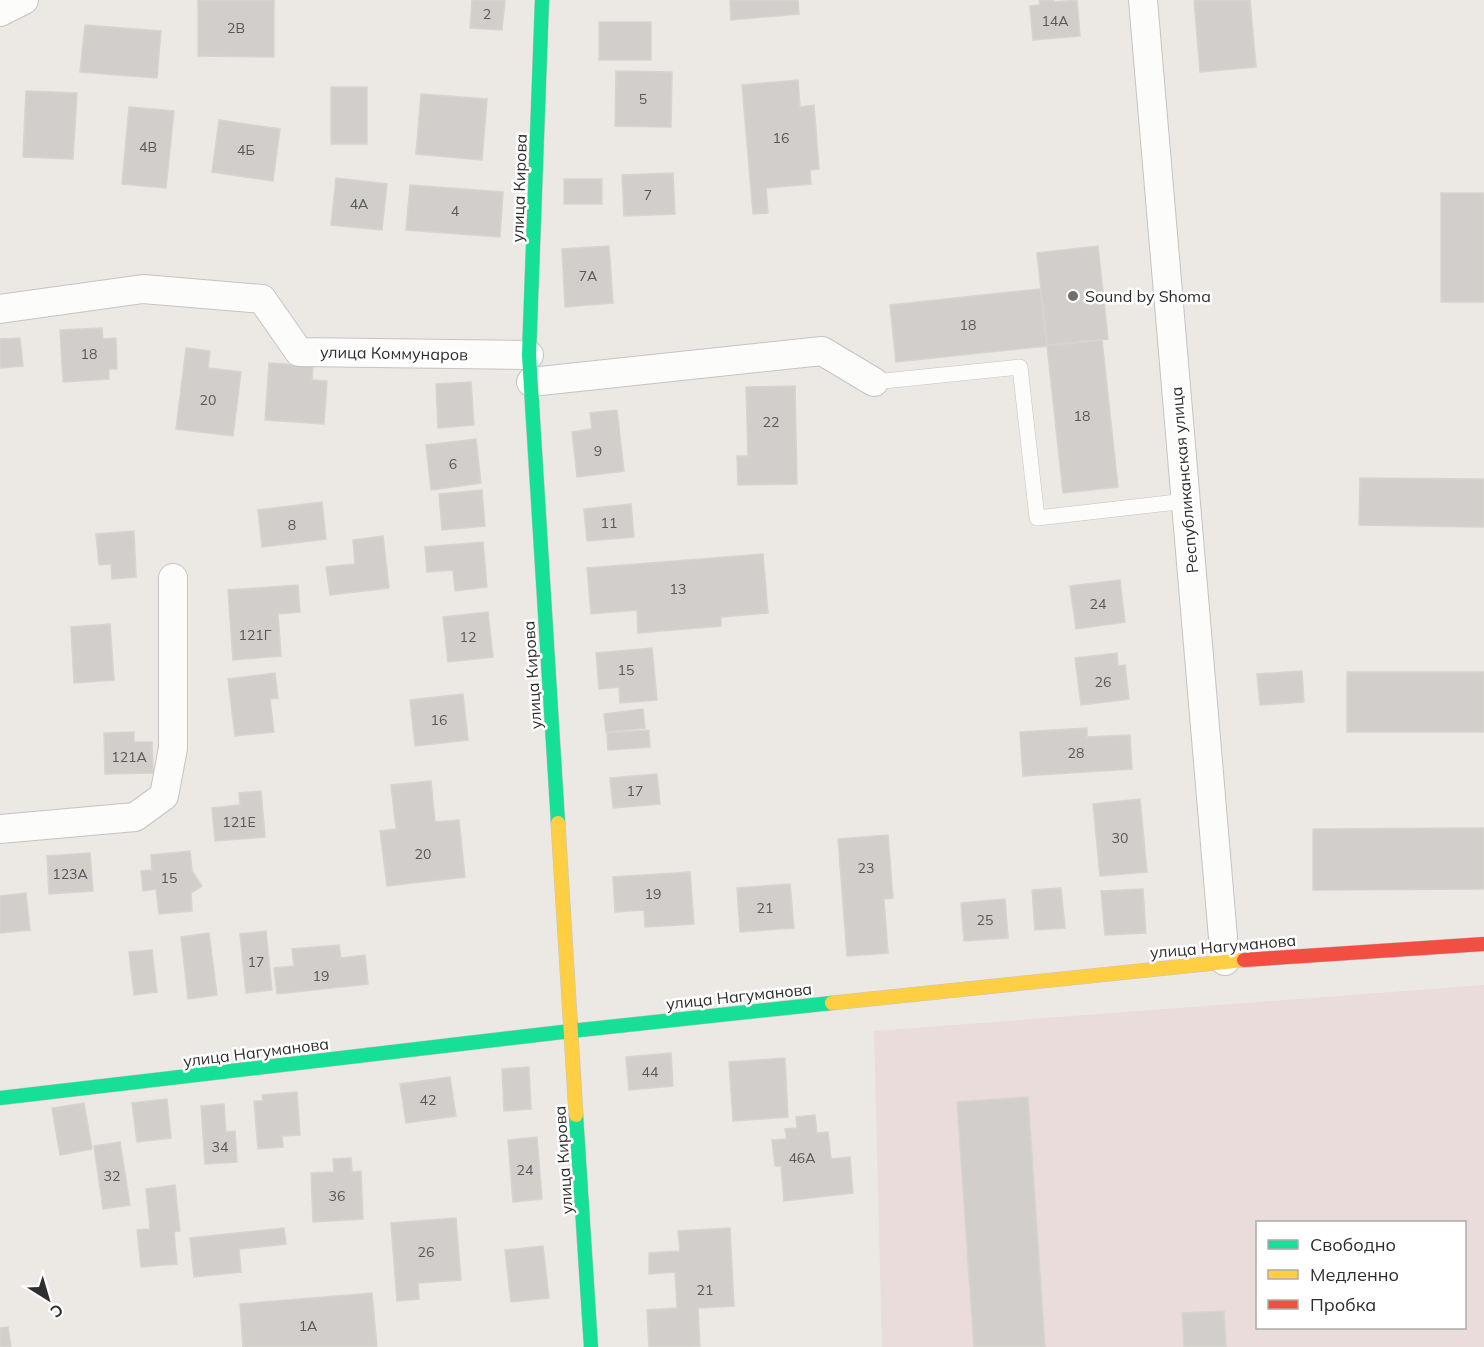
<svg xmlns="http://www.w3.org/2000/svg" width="1484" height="1347" font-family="Mulish,sans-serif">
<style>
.medical{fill:#e9dcdb;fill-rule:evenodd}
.building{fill:#d1cecb;stroke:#d7d4d0;stroke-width:1.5}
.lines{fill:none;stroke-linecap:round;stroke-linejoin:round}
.lane-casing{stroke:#c5c4c5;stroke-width:16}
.street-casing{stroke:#c5c4c5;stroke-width:30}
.fast-casing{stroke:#c5c4c5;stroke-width:15}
.slow-casing{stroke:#c5c4c5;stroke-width:15}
.jam-casing{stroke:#c5c4c5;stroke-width:15}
.lane{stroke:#fcfcfb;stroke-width:15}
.street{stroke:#fcfcfb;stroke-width:28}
.fast{stroke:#16e098;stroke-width:14}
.slow{stroke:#ffcf43;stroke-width:14}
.jam{stroke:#f24e42;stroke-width:14}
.poi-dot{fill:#706f6e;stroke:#fff;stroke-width:2}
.labels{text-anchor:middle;stroke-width:5;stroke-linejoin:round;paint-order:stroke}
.number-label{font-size:14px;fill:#585857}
.street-label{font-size:16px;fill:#2e2e2e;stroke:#fff}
.poi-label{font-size:16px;fill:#2e2e2e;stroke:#fff;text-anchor:start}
</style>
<rect width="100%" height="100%" fill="#ece8e4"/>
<path class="medical" d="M1484 985V1347H882L874 1031ZM1258 1222H1464V1328H1258Z"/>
<g class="building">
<path d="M198 0H274V57L198 56Z"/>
<path d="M472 0H505L502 30 470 28Z"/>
<path d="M730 0H798L799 14 731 20Z"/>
<path d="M1039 0H1054V2L1077 0 1080 36 1033 40 1030 6 1040 5Z"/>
<path d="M1194 0H1250L1256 67 1200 72Z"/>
<rect x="599" y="22" width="52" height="38"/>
<path d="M85 25 161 31 157 78 80 72Z"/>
<path d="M616 71 672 72 671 127 615 126Z"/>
<path d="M798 80 800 107 814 105 819 169 810 170 811 184 766 188 768 213 753 214 742 85Z"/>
<rect x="331" y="87" width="36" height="57"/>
<path d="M26 91 77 93 73 159 23 157Z"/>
<path d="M421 94 487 99 482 160 416 154Z"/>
<path d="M129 107 174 111 166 188 122 184Z"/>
<path d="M219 120 280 129 273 181 212 172Z"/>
<path d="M673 173 675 214 624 216 622 175Z"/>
<path d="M336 178 387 184 382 230 331 225Z"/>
<rect x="564" y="179" width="38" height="25"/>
<path d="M410 185 503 192 500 237 406 230Z"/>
<rect x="1441" y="193" width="43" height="109"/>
<path d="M609 246 613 303 565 307 562 249Z"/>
<path d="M1098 246 1108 339 1047 345 1037 253Z"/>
<path d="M1040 289 1047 346 896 362 890 305Z"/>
<path d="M102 328 103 339 116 338 117 369H109V379L63 382 60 330Z"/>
<path d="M20 338 23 366 0 368V339Z"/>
<path d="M1102 340 1118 487 1063 493 1047 346Z"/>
<path d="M186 348 210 351 208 368 241 372 233 436 176 429Z"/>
<path d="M269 363 313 366 312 380 327 381 324 424 265 420Z"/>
<path d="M471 382 474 425 438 428 436 384Z"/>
<path d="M795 386 797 484 738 485 737 456H748L746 387Z"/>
<path d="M617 410 624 471 577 477 572 432 592 429 590 413Z"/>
<path d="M476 439 481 483 431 490 426 445Z"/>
<path d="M1360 478 1484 479V527L1359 525Z"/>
<path d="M482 490 485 526 442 530 439 494Z"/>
<path d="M322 502 326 539 262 547 258 510Z"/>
<path d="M631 504 634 537 587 541 584 509Z"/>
<path d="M134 531 136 577 112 579 111 564 99 565 96 534Z"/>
<path d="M383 536 389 588 330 595 326 567 355 564 353 540Z"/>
<path d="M483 542 487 587 455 591 453 570 427 572 425 547Z"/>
<path d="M763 554 768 613 721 617V626L638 633 637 610 591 614 587 568Z"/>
<path d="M1120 580 1125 622 1076 629 1070 586Z"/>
<path d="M298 585 300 612 278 614 281 656 233 660 228 590Z"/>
<path d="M488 612 493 657 448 662 443 617Z"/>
<path d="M110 624 114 680 74 683 71 627Z"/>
<path d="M652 648 657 700 620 703 619 687 599 689 596 653Z"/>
<path d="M1117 653 1118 666 1125 665 1129 699 1081 705 1075 658Z"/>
<path d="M1302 671 1304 702 1260 705 1257 674Z"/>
<rect x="1347" y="672" width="137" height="60"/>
<path d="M275 673 278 698 270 699 274 732 235 736 228 679Z"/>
<path d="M463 694 468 740 415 746 410 700Z"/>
<path d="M643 709 645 728 606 732 604 714Z"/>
<path d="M1087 728V737L1130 735 1132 769 1023 776 1020 732Z"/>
<path d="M649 730 650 747 608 750 607 733Z"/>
<path d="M134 732V742H152L153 773 105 774 104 733Z"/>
<path d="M657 774 660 804 613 808 610 778Z"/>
<path d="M431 781 435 822 459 820 465 877 387 886 380 831 396 829 391 785Z"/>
<path d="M261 791 265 837 215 841 212 808 240 805 239 793Z"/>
<path d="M1140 799 1147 872 1100 876 1093 804Z"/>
<path d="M1484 828V889L1313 890V829Z"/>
<path d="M888 835 893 898 884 899 888 953 847 956 838 839Z"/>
<path d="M190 851 192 871 202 886 191 893 192 911 159 914 156 889 143 891 141 871 152 870 151 855Z"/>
<path d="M90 853 93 891 49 894 47 856Z"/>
<path d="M690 872 694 924 645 927 644 910 615 912 613 877Z"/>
<path d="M790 884 794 928 740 932 737 888Z"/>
<path d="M1061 888 1065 928 1035 930 1032 890Z"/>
<path d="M1143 889 1146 933 1105 935 1101 891Z"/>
<path d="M26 893 30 930 0 933V896Z"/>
<path d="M1005 899 1008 938 964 941 961 903Z"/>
<path d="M266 931 272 990 246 993 240 934Z"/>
<path d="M209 933 217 995 188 999 181 937Z"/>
<path d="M339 945 341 958 365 955 368 984 277 994 274 968 294 966 292 949Z"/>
<path d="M152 950 157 992 134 995 129 952Z"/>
<path d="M671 1053 673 1086 629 1090 626 1057Z"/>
<path d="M785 1058 788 1117 733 1121 729 1062Z"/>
<path d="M529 1067 531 1109 504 1111 502 1069Z"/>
<path d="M450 1077 456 1116 406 1123 400 1084Z"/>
<path d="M297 1092 300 1135 282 1136 283 1147 258 1149 254 1101H263L262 1095Z"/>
<path d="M1028 1097 1045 1347H974L957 1102Z"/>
<path d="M167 1099 171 1138 137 1142 132 1103Z"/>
<path d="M84 1103 92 1149 60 1155 52 1108Z"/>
<path d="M224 1104 226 1132 235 1131 237 1162 205 1164 201 1106Z"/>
<path d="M815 1115 817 1133 828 1132 831 1159 850 1157 853 1193 784 1201 781 1166H775L772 1140 787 1139 785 1129 797 1128 796 1117Z"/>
<path d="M537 1137 542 1199 513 1202 508 1140Z"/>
<path d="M120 1142 130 1205 103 1209 94 1146Z"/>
<path d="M351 1158 352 1172 361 1171 363 1219 313 1222 311 1173 334 1172 333 1159Z"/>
<path d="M175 1185 180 1231 174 1232 177 1264 141 1267 137 1230 150 1229 146 1189Z"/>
<path d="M456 1218 461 1280 418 1283 419 1299 397 1301 391 1223Z"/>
<path d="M284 1228 286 1244 239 1249 241 1272 194 1277 190 1238Z"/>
<path d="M730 1228 734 1306 698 1308 700 1346 649 1347 647 1310 677 1308 675 1272 649 1274V1253L680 1251 678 1231Z"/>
<path d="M543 1246 549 1298 511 1302 505 1250Z"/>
<path d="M372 1293 377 1347H243L240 1304Z"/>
<path d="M1224 1311 1226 1347H1184L1182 1313Z"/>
<path d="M8 1327 11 1347H0V1328Z"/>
</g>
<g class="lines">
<g class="lane-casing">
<path id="lane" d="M874 382 1020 367 1037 518 1186 501"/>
</g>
<g class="street-casing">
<g id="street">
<path d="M1143 0 1225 961"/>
<path d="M0 12 24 0"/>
<path d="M0 309 143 289 262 299 299 352 529 355"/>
<path d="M531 382 822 351 874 382"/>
<path d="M0 829 135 817 164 796 173 748V578"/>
</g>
</g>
<g class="fast-casing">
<g id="fast">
<path d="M542 0 529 355 558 823"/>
<path d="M0 1098 571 1031 832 1003"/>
<path d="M576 1115 591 1347"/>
</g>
</g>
<g class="slow-casing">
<g id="slow">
<path d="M558 823 576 1115"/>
<path d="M832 1003 1244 960"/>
</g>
</g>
<g class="jam-casing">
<path id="jam" d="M1244 960 1484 944"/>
</g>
<use href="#lane" class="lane"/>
<use href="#street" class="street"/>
<use href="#fast" class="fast"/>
<use href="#slow" class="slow"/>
<use href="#jam" class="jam"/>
</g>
<circle class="poi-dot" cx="1073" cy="296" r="6"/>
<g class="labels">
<g class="number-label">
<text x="487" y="19">2</text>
<text x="1055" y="26">14А</text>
<text x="236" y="33">2В</text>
<text x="643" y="104">5</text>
<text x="781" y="143">16</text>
<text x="148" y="152">4В</text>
<text x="246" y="155">4Б</text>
<text x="648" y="200">7</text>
<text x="359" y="209">4А</text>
<text x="455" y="216">4</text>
<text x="588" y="281">7А</text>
<text x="968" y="330">18</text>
<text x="89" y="359">18</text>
<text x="208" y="405">20</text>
<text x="1082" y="421">18</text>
<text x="771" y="427">22</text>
<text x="598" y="456">9</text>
<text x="453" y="469">6</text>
<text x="609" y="528">11</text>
<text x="292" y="530">8</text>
<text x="678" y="594">13</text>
<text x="1098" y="609">24</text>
<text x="255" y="640">121Г</text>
<text x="468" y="642">12</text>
<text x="626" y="675">15</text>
<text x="1103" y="687">26</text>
<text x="439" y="725">16</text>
<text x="1076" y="758">28</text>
<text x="129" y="762">121А</text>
<text x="635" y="796">17</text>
<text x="239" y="827">121Е</text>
<text x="1120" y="843">30</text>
<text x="423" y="859">20</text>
<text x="866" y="873">23</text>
<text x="70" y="879">123А</text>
<text x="169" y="883">15</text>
<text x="653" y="899">19</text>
<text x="765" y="913">21</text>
<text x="985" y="925">25</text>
<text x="256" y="967">17</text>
<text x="321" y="981">19</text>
<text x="650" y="1077">44</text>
<text x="428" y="1105">42</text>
<text x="220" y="1152">34</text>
<text x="802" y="1163">46А</text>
<text x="525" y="1175">24</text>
<text x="112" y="1181">32</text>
<text x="337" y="1201">36</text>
<text x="426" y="1257">26</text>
<text x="705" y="1295">21</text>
<text x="308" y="1331">1А</text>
</g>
<g class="street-label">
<text transform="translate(519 188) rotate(-88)" y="6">улица Кирова</text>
<text transform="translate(394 353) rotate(1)" y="6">улица Коммунаров</text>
<text transform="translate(1184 480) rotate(-95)" y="6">Республиканская улица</text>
<text transform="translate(532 675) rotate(-94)" y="6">улица Кирова</text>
<text transform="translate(1223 946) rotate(-5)" y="6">улица Нагуманова</text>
<text transform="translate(739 996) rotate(-6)" y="6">улица Нагуманова</text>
<text transform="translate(256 1052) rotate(-7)" y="6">улица Нагуманова</text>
<text transform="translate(563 1160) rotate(-94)" y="6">улица Кирова</text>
</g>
<g class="poi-label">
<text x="1085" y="302">Sound by Shoma</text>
</g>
</g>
<rect x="1256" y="1221" width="210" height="108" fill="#ffffff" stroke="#ababab" stroke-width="1.5"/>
<rect x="1268" y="1240" width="30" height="9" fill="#16e098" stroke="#ababab" stroke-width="1.5"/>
<text x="1310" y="1251" font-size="18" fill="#2e2e2e">Свободно</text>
<rect x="1268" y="1270" width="30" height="9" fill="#ffcf43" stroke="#ababab" stroke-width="1.5"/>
<text x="1310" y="1281" font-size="18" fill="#2e2e2e">Медленно</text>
<rect x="1268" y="1300" width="30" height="9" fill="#f24e42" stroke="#ababab" stroke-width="1.5"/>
<text x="1310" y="1311" font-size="18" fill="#2e2e2e">Пробка</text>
<g transform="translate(48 1299) rotate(143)" stroke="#ffffff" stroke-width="4.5" paint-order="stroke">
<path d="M0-4.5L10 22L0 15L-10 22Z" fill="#2e2e2e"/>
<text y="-9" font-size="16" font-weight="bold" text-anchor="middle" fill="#2e2e2e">С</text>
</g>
</svg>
